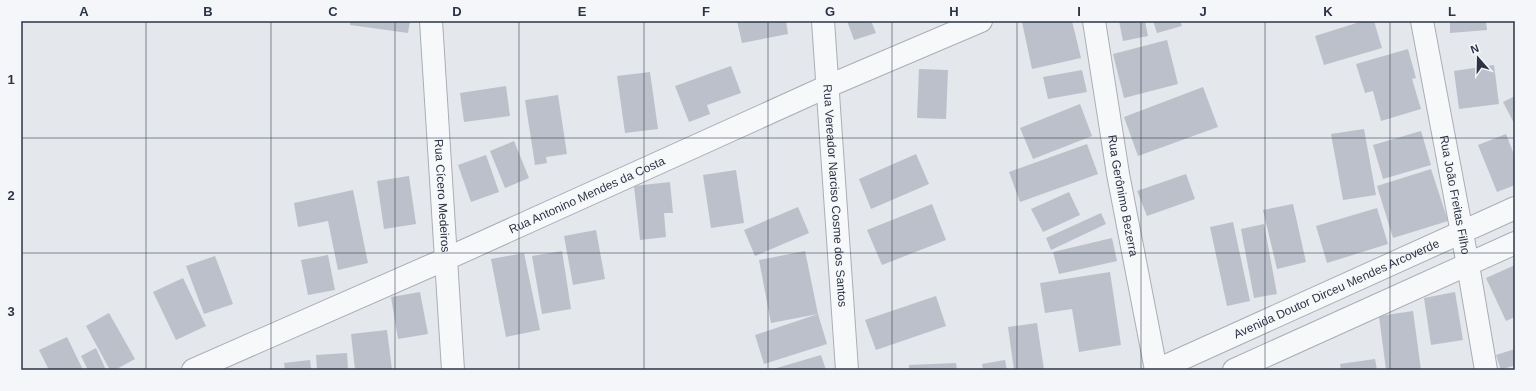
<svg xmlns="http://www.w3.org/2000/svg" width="1536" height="391" font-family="Arial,sans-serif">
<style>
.building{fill:#bbc0ca}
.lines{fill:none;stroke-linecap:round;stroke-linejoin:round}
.minor-casing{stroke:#a9aeb7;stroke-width:24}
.minor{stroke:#f7f8fa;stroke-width:22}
.grid{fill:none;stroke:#2b3445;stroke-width:1;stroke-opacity:0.55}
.labels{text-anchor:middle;stroke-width:3.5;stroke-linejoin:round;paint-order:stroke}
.street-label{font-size:12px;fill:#2b3445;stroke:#f4f6f9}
.neatline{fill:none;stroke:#2b3445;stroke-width:1.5}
.grid-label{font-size:13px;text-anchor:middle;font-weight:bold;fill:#2b3445}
</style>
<rect width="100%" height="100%" fill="#e4e7ec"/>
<g class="building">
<path d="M350 21H410L408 33 350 25Z"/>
<path d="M737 21H786L788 34 742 43Z"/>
<path d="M847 21H871L876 33 854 40Z"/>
<path d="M1027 21H1072L1081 58 1032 69 1022 22Z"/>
<path d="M1119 21H1145L1148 36 1123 41Z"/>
<path d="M1153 21H1180L1182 26 1157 33Z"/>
<path d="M1363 21H1374L1382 48 1324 65 1315 36Z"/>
<path d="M1450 21H1486L1487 30 1450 33Z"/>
<path d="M1167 40 1178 84 1124 98 1113 54Z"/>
<path d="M1408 49 1416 78 1412 79 1421 109 1381 121 1373 91 1365 93 1356 64Z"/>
<path d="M1494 65 1499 104 1459 109 1454 71Z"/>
<path d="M731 66 741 93 707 105 710 114 689 122 675 86Z"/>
<path d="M919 69 948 70 946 119 917 118Z"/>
<path d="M1082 70 1087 92 1048 99 1043 77Z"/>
<path d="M650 72 658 129 625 133 617 76Z"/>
<path d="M506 86 510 116 464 122 460 93Z"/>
<path d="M1203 87 1218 127 1138 156 1124 117Z"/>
<path d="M558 95 567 154 546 157 547 163 535 165 525 100Z"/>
<path d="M1515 96V125L1503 102Z"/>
<path d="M1080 104 1092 136 1033 159 1020 128Z"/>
<path d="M1364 129 1376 195 1343 200 1331 134Z"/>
<path d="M1421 131 1431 165 1383 179 1373 145Z"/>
<path d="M1506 134 1515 157V185L1497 192 1478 145Z"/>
<path d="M514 141 529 178 505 188 490 151Z"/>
<path d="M1087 144 1098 174 1020 202 1009 172Z"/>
<path d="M916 154 929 184 871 209 859 179Z"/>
<path d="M486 155 499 192 471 202 458 165Z"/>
<path d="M1431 169 1448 221 1393 238 1377 186Z"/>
<path d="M736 170 744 223 711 228 703 175Z"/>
<path d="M1186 174 1195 199 1147 216 1137 191Z"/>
<path d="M409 176 416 224 384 229 377 181Z"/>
<path d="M670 182 673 213H664L666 237 640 240 634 186Z"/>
<path d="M353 190 368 263 338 270 328 221 298 227 294 203Z"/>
<path d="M1069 192 1080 215 1043 232 1031 209Z"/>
<path d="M932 204 946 240 882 265 867 230Z"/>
<path d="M1293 204 1306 262 1277 269 1263 210Z"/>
<path d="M798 207 809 233 755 256 744 230Z"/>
<path d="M1377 208 1388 244 1327 263 1316 226Z"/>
<path d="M1101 213 1106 224 1051 250 1046 238Z"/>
<path d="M1233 222 1250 301 1227 306 1210 227Z"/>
<path d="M1264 224 1277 294 1254 298 1241 229Z"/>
<path d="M596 230 605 279 573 285 564 236Z"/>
<path d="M1112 238 1117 261 1059 274 1053 252Z"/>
<path d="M562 251 571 309 542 314 532 256Z"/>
<path d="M805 251 818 314 771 323 759 260Z"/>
<path d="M524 253 540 330 506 337 491 259Z"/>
<path d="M328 255 335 290 308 295 301 260Z"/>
<path d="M215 256 233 304 204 314 186 266Z"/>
<path d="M1515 265V317L1506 321 1486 278Z"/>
<path d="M1110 272 1121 345 1079 352 1072 309 1045 313 1040 283Z"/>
<path d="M183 278 206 326 176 340 153 292Z"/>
<path d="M420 292 428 334 398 339 391 297Z"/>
<path d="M1455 292 1463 340 1431 345 1424 298Z"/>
<path d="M936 296 946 326 876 350 865 320Z"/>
<path d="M1413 311 1421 370H1386L1379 316Z"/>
<path d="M109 313 135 359 115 370H110L86 326Z"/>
<path d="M818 314 827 344 764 364 755 335Z"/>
<path d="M1037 323 1044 370H1014L1008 327Z"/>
<path d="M387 330 392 370H355L351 334Z"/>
<path d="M67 337 83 370H49L39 350Z"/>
<path d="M96 348 106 370H88L81 356Z"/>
<path d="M1515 349V365L1501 370 1496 355Z"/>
<path d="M347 353 348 370H317L316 355Z"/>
<path d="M821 355 826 370H770Z"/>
<path d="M1375 359 1377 370H1341L1340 364Z"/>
<path d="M310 360 311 370H285L284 363Z"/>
<path d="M1005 360 1007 370H983L982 364Z"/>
<path d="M956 363 957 370H909V365Z"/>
</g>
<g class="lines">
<g class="minor-casing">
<g id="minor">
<path id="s1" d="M431 21 453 370"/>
<path id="s2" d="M823 21 847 370"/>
<path id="s3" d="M1094 21 1118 174 1156 370"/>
<path id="s4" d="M1422 21 1468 265 1486 370"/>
<path id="s5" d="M193 370 446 259 826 87 981 21"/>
<path id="s6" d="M1157 370 1515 208"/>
<path d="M1234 370 1515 243"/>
</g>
</g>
<use href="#minor" class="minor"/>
</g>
<path class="grid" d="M146 21V370M271 21V370M395 21V370M519 21V370M644 21V370M768 21V370M892 21V370M1017 21V370M1141 21V370M1265 21V370M1390 21V370M21 138H1515M21 253H1515"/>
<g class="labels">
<g class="street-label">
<text dy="4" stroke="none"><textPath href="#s1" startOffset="175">Rua Cícero Medeiros</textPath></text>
<text dy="4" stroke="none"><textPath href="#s5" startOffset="431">Rua Antonino Mendes da Costa</textPath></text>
<text dy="4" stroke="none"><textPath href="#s4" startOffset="177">Rua João Freitas Filho</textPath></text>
<text dy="4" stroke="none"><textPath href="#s2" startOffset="175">Rua Vereador Narciso Cosme dos Santos</textPath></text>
<text dy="4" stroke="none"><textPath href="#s3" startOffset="177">Rua Gerônimo Bezerra</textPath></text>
<text dy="4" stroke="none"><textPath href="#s6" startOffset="197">Avenida Doutor Dirceu Mendes Arcoverde</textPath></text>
</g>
</g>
<rect width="1536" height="391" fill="none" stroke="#f4f6f9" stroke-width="44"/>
<g transform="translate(1478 58) rotate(340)" stroke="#f4f6f9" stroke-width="3" paint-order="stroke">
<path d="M0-3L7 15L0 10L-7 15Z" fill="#2b3445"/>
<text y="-6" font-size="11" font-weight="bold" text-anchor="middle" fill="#2b3445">N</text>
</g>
<rect x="22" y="22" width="1492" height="347" class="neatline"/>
<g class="grid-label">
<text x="84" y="16">A</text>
<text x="208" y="16">B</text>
<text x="333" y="16">C</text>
<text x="457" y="16">D</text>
<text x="582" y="16">E</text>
<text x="706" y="16">F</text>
<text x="830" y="16">G</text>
<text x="954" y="16">H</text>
<text x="1079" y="16">I</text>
<text x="1203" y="16">J</text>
<text x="1328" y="16">K</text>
<text x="1452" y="16">L</text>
<text x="11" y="84">1</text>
<text x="11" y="200">2</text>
<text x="11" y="316">3</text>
</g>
</svg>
